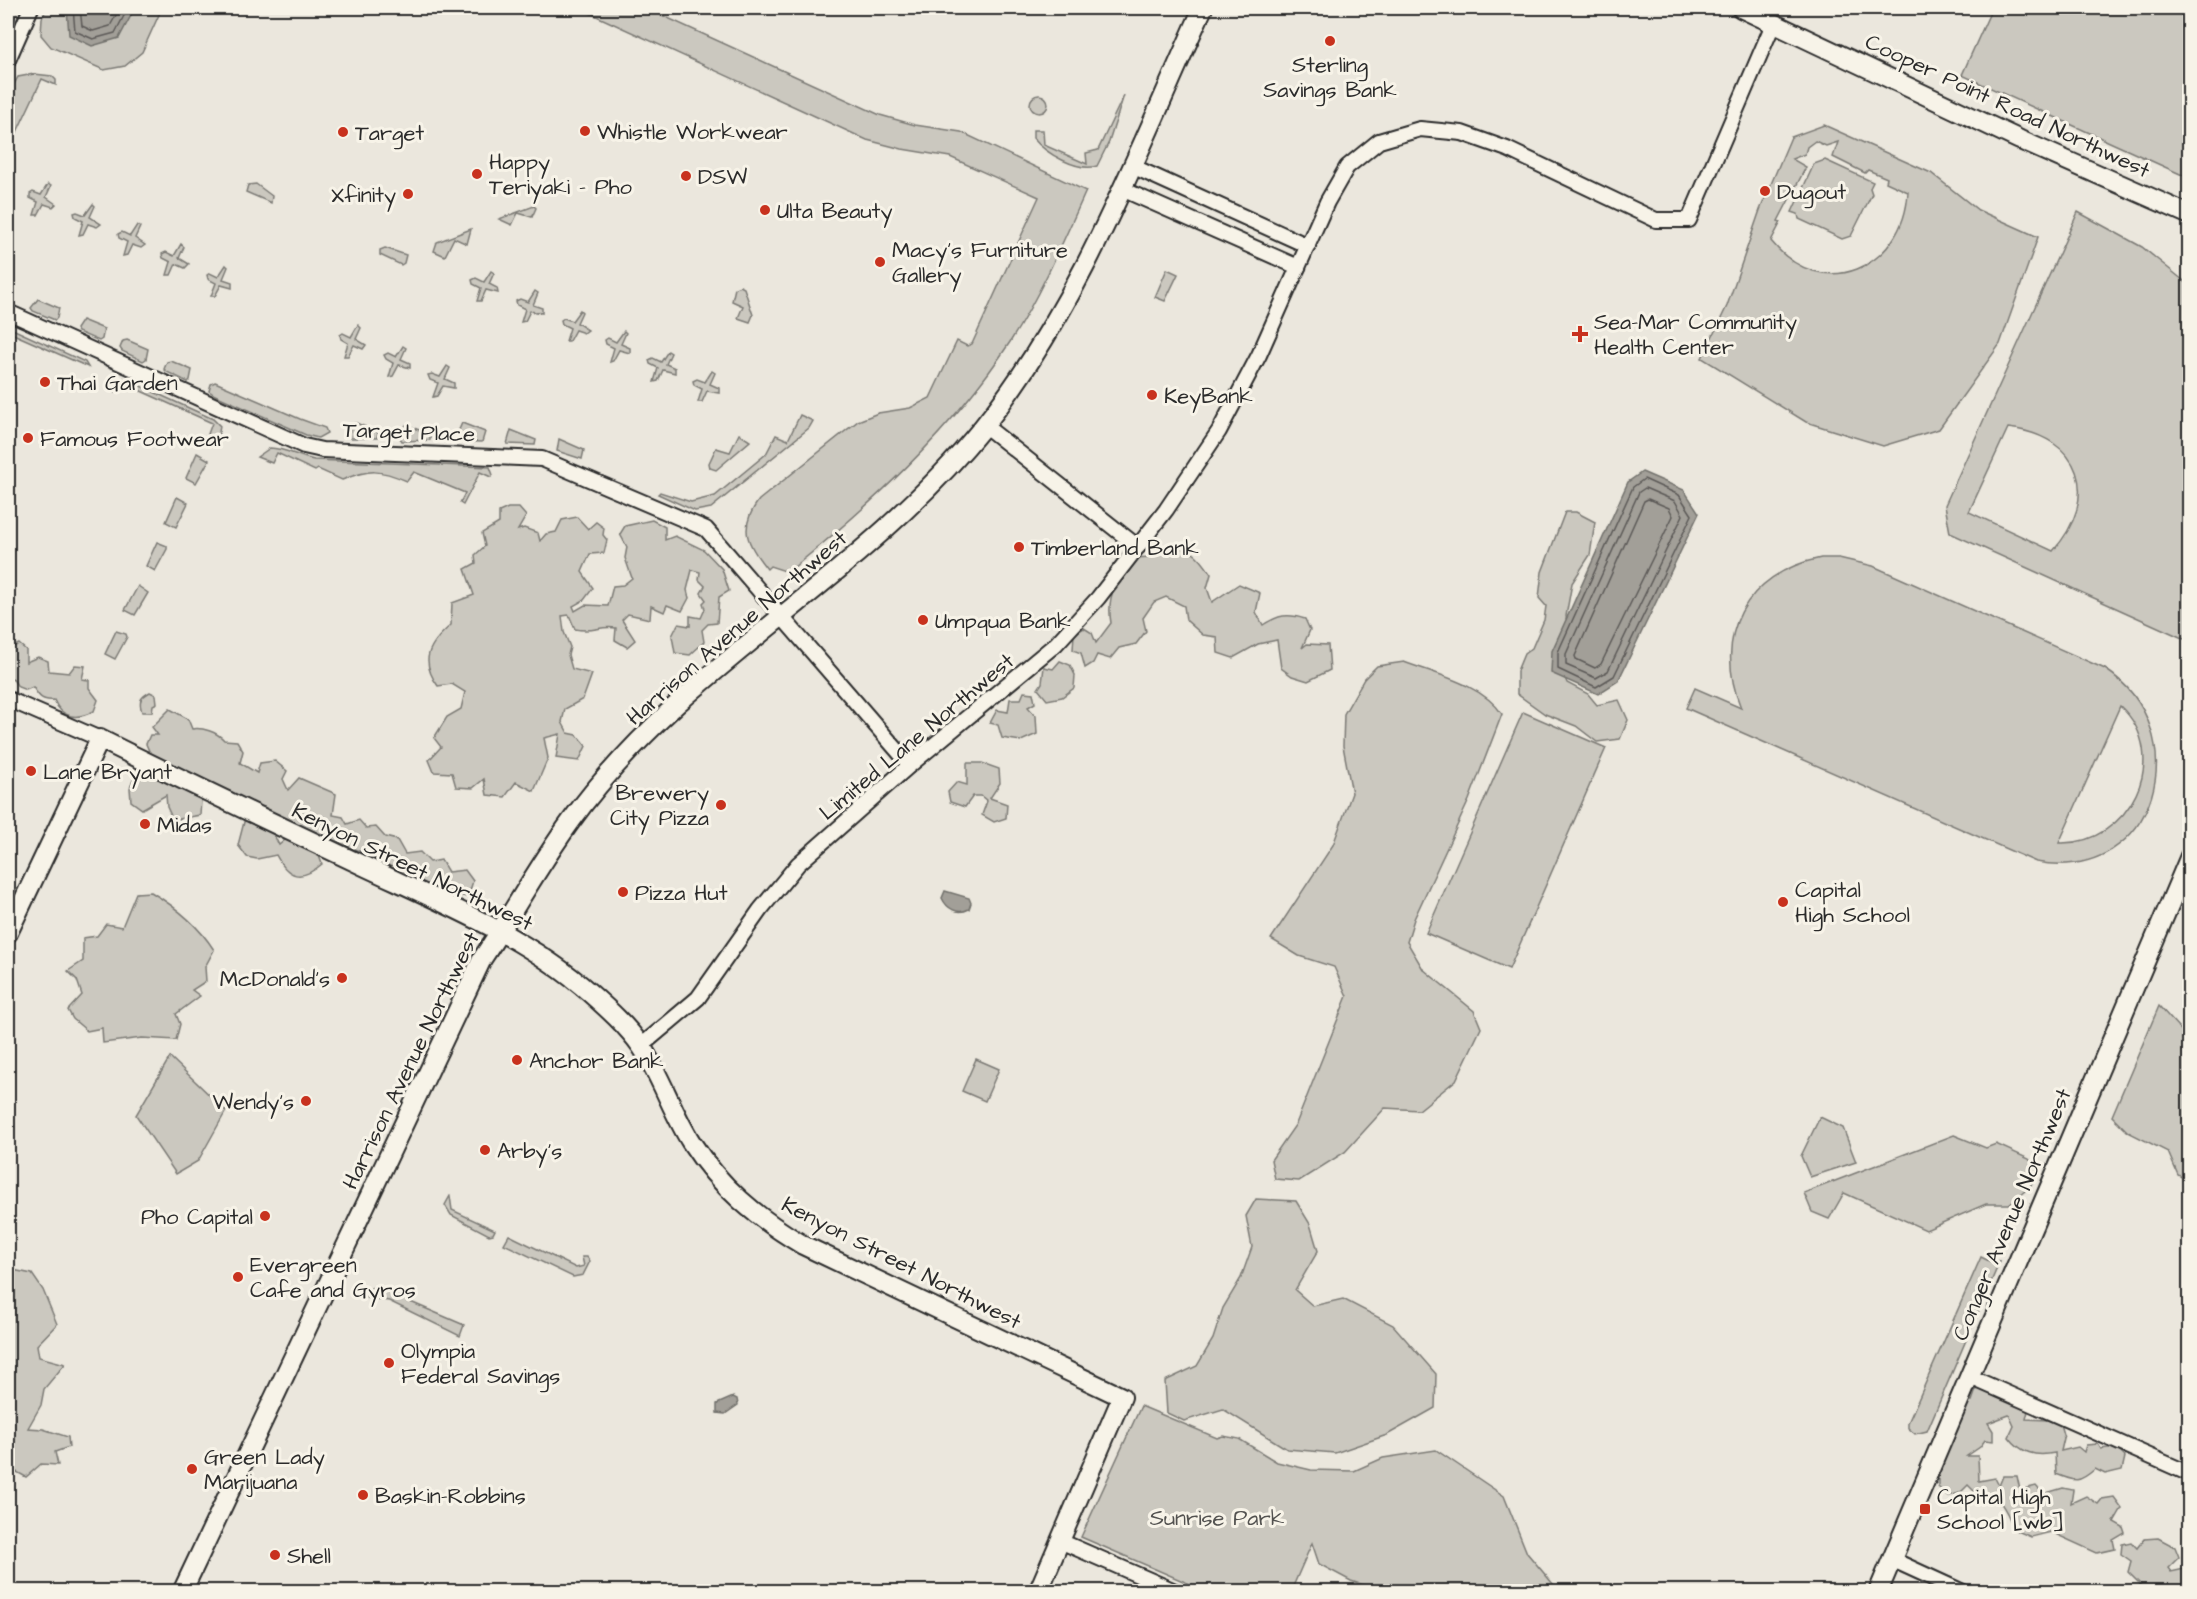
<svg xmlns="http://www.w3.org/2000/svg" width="2197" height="1599" font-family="'Architects Daughter',sans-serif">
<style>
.green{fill:#cbc8bf;stroke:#7b7a75;stroke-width:1.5;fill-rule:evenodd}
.water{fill:#a29f98;stroke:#72716c;stroke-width:1.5}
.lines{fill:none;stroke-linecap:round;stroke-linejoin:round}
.shore{stroke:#5b5957;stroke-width:1.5}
.street-casing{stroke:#2b2b2b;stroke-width:18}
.secondary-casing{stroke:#2b2b2b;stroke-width:22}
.street{stroke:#f7f3e8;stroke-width:14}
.secondary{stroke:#f7f3e8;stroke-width:18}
.poi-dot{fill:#c8321e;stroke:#f7f3e8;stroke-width:2}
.labels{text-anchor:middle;stroke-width:6;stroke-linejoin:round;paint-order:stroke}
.poi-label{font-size:22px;fill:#2b2b2b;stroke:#f7f3e8;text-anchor:start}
.street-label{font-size:22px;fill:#2b2b2b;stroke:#f7f3e8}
.park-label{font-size:22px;fill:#535250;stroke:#f7f3e8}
</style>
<rect width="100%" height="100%" fill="#ebe7dd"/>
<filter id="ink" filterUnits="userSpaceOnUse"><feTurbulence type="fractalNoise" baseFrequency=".0167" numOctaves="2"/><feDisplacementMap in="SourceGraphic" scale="12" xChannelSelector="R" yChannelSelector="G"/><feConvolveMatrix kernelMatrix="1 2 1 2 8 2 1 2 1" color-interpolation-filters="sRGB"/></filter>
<g filter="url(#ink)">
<g class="green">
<path d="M47 8H162L142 52 125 66 104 70 51 47 41 35 42 18Z"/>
<path d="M579 8H646L880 115 915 125 961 132 1086 191C1063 242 1040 295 1010 342 951 432 871 505 788 572L770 566 767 569C747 544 738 528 759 500L858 421 878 413 910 408 930 398 957 341 967 346 972 344 1039 197 950 157 902 149 867 140Z"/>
<path d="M1992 8H2189V178L1962 75Z"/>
<path d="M34 74 52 76 56 80V85L42 79 8 151V95L18 77Z"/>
<circle cx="1039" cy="104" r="9"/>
<path d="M1124 95 1109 142 1097 166C1078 172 1046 154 1033 138V130H1043L1044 145 1087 164 1086 153 1098 150Z"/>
<path d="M1824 125 1931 173 1978 210 2038 237 2000 344 1939 429 1883 446 1806 422 1702 358 1727 306 1760 210 1791 137ZM1815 141 1826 146 1838 142 1833 157 1865 173 1868 170 1887 178 1886 182 1908 192C1904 268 1822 305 1771 241L1781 222 1778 221 1806 167 1792 159 1805 154 1807 147Z"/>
<path d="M1825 160 1873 182 1870 188 1872 194 1851 236 1842 239 1799 219 1798 214 1792 212 1814 164Z"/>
<path d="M48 184 51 186 46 197 56 204 53 207 44 204 38 215H34L38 202 30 198V194L33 192 41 195Z"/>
<path d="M256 184 272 196 271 203 246 192 248 185Z"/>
<path d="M93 204 95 206 90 217 101 224 97 227 88 224 83 234 79 235 83 221 75 217 74 213 77 212 85 215Z"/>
<path d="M534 206 536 208 532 217 518 213 512 225 499 219Z"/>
<path d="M2078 212 2142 247 2189 285V641L1950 533 1945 505ZM2008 428C2082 436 2101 497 2053 551L1969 512Z"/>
<path d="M137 225 140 227 135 238 145 245 141 248 132 245 127 255 123 256 127 242 119 238 118 234 122 232 130 236Z"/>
<path d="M471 229 467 244 454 238 445 256 434 251 437 242Z"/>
<path d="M181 244 184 247 179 258 189 264 185 268 176 264 171 275H167L171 262 163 258 162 254 166 252 174 256Z"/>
<path d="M385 248 406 255 404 263 401 265 380 255V250Z"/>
<path d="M226 265 228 267 223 279 232 282V288L221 285 215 296H211L216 283 208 279 207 275 210 273 218 277Z"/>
<path d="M1167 269 1178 274 1165 301 1155 297Z"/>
<path d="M491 271 494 273 489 284 497 288 498 293 486 290 481 301H477L481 288 473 284 472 280 476 278 484 282Z"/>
<path d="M740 286 744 288 753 315 750 322 738 318 743 306 732 301 735 288Z"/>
<path d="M535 291 538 293 533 305 542 308V313L530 311 525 321 521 322 525 309 517 305 516 301 520 299 528 302Z"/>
<path d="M38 299 59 308 57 318 55 320 33 311 31 308Z"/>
<path d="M580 310 582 312 577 323 588 330 584 333 575 330 569 341H566L570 328 562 324 561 320 564 318 572 321Z"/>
<path d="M82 320 104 329 102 339 99 341 78 332 76 329Z"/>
<path d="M358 325 361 328 356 339 366 345 363 349 354 345 348 356H344L348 343 341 339 340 335 343 333 351 337Z"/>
<path d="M8 327 85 362 88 367 11 333 8 337Z"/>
<path d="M624 331 626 333 621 344 630 348V353L619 350 613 361 610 362 614 348 606 344 605 340 608 338 616 342Z"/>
<path d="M127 340 148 349 146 359 143 361 122 351 120 348 123 341Z"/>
<path d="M403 346 406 348 401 359 410 363V368L399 365 393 376 389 377 393 363 386 359 384 355 388 353 396 357Z"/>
<path d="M668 351 671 353 666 364 675 368V373L663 370 658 381 654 382 658 368 650 364 649 360 653 358 661 362Z"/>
<path d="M171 361 192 370 190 380 188 382 167 372 164 369 167 362Z"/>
<path d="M447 366 450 368 445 379 454 383V388L443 386 437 396 433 397 438 383 430 380 428 375 432 374 440 377Z"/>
<path d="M712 371 715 373 710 384 719 388V393L707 391 702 402H698L702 389 694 385 693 381 697 379 705 382Z"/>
<path d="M116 378H123L213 419 220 426 218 438 208 434 212 423 121 382 115 392 109 389 110 383Z"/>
<path d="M215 382 300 419 325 428 327 433 318 438 306 435 215 395 209 391 211 384Z"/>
<path d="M800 415 813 421 809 428 711 508 695 511 658 494 660 492 691 502 715 496 766 454 776 435 788 440Z"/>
<path d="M356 423 378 432 377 438H351L348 434 353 424Z"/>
<path d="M462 423 485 432 482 442 454 441Z"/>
<path d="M406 425 430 434V440L402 441 400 438Z"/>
<path d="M511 430 536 440 535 445 507 444Z"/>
<path d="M739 434 750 441 716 470 710 468 709 463 716 448 730 452Z"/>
<path d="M559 439 584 450 582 459 557 451Z"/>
<path d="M270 448C284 448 299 457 314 460L490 467 493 475 491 477 480 472 463 505 460 503 465 493 414 472 407 481C379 469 370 469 342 480L318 469 315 471 277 453 272 463 257 457Z"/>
<path d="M197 453 209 460 196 483 186 478Z"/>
<path d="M177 497 188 503 176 527 166 522Z"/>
<path d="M508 508H519L526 516 518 530 524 528 538 533 540 541 546 534 556 532 562 520 577 517 588 529 596 522 604 528 603 535 607 540 604 553 590 554 582 572 593 588 584 600 573 606 575 611 585 605 608 606 613 586 623 585 632 578 625 558 627 547 620 534 625 526 652 520 665 527V540L675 536 704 550 722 569 729 591 719 597 717 623 708 624 702 630 704 642 690 655 675 653 672 636 678 624 690 626V616L701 618 705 609 703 603 706 600 701 593 705 586 699 580 700 572 692 570 687 590 689 598 682 611 667 605 664 612 651 606 650 619 628 614 622 620 635 640 627 647 615 640 616 628C599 625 595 633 575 629L569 615 562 616 564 632 570 647 568 655 572 669 592 674 583 699 565 709 562 722 568 733 577 735 586 746 579 761 556 758 560 734 544 738 548 758 534 791 516 782 505 797 487 795 484 779 473 788 456 787 452 773 434 772 429 760 441 747 434 738 447 717 461 709 465 692 452 684 438 686C419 660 429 644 451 625L452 603 474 595 465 569 476 563 475 555 485 546 482 533 499 523V512Z"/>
<path d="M1565 512H1576L1595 522 1590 555 1572 583 1566 616 1570 645 1559 663 1567 683 1588 694 1597 705 1619 700 1628 720 1620 739 1597 742 1576 726 1545 714 1517 694V671L1524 654 1532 648 1544 620 1546 606 1539 598 1542 572Z"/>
<path d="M157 542 167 546V549L155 571 146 566Z"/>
<path d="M1165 547C1191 548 1197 552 1211 574L1207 588 1212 602 1239 584 1260 593 1256 612 1263 625C1278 615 1288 613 1305 619L1310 630 1302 648 1307 644 1328 645 1330 670 1308 681 1292 676 1281 668 1277 640 1258 644 1233 658 1218 653 1217 637 1203 635 1186 620 1184 606 1166 597 1154 602 1143 618 1146 631 1136 644 1119 648 1110 659 1097 655 1093 663 1085 668 1081 653 1073 650 1074 634 1084 628 1092 633 1096 643 1111 623C1106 594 1117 580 1134 558L1151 557Z"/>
<path d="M1821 558H1839L1873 566 2105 669C2197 729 2160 884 2036 862L1686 708 1695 688 1741 708C1712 636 1745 573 1821 558ZM2120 706C2174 756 2129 846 2059 843Z"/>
<path d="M138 586 148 593 135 615 125 610Z"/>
<path d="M116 631 126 634 127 637 115 659 105 654Z"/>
<path d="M19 644 26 650V662L38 657 48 661 49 671 69 673 75 665 85 666 82 679 89 680V688L98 700 94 711C77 720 62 719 54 700 42 701 39 697 33 687L26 690 18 687 13 679 8 682V649Z"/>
<path d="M1060 661 1070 665 1075 675 1074 688 1062 697 1047 700 1038 689 1042 683 1044 667 1053 669Z"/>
<path d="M1404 662C1436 674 1483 685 1502 714L1469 800 1414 919 1407 942 1423 969 1474 1011 1481 1028 1456 1080 1419 1110 1385 1108 1345 1152 1299 1181 1275 1179 1271 1160 1296 1124 1347 996 1334 967 1299 956 1271 939 1333 845 1352 793 1343 746 1344 714 1364 679 1377 666Z"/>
<path d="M150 692 156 695 157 703 153 705 152 712H142C138 700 141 697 150 692Z"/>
<path d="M1024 692 1033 693 1035 703 1028 707 1036 716 1037 734 1021 741 1002 738 998 725 990 723 997 710 1008 712 1010 699H1021Z"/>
<path d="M170 709 188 719 192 729C202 727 217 732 224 740L237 741 243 751 240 763 257 773 260 763 275 761 287 771 283 779 288 790 299 778 336 794 333 815 343 817 347 824 359 820 366 828 376 827 385 837 397 840 405 854 420 852 430 862 441 860 448 872 465 870 473 881 468 897 436 892 379 860 304 827 282 821 264 807 252 820 272 831 279 845 286 839 317 850 322 864C301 882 288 878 276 855L257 859 247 857 238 845 249 803 232 792 212 788 201 800 200 815 173 820 167 807 166 795 142 809 131 801 130 788 138 767 153 760 146 744 150 735H158L152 727Z"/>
<path d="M1523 712 1606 748 1509 969 1426 933Z"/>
<path d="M967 763H982L999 769 1000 783 990 798 1007 804 1006 818 994 822 982 815 987 801 981 796H973L965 807 950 802 948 792 957 782 967 785Z"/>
<path d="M151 892C176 907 199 926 214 950L205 967 206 981 192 990 200 996 176 1014 180 1024 176 1040 142 1038 103 1043 102 1028 87 1031 73 1019 68 1010 82 995 77 980 68 971 83 961V938L97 936 106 924 122 927 136 893Z"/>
<path d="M2159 1006 2189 1039V1181L2178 1175 2168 1152 2128 1132 2112 1116Z"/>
<path d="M170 1057 226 1111 198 1161 176 1174 136 1115Z"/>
<path d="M976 1059 999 1069 985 1101 962 1091Z"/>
<path d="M1820 1117 1843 1128 1856 1162 1810 1177 1801 1156Z"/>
<path d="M1954 1135 1986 1148 1996 1144 2029 1159 2037 1169 2031 1186 2009 1204H1986L1926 1230 1844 1193 1829 1219 1812 1212 1804 1193Z"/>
<path d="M450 1196 452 1210 495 1230 493 1234 489 1235 451 1215 445 1205Z"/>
<path d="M1256 1199 1296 1201 1310 1224 1318 1251 1295 1290 1313 1306 1343 1299 1393 1325 1436 1374 1435 1408 1387 1435 1335 1453 1287 1449 1223 1409 1184 1421 1167 1413 1165 1381 1197 1366 1213 1339 1223 1308 1241 1278 1252 1247 1246 1216Z"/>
<path d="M509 1235 576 1268 584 1266 582 1257H587L590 1261 583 1275 573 1277 504 1244Z"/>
<path d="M1981 1257 1991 1262 2000 1261 1927 1431 1915 1434 1908 1428V1423Z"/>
<path d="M8 1269 32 1274 43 1290 57 1324 37 1345 39 1357 65 1364 44 1389 41 1405 28 1428 43 1429 68 1437 69 1447 55 1452 58 1465 41 1464 26 1477 17 1472 8 1477Z"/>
<path d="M379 1285 392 1294 464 1325 460 1336 389 1301 354 1296 359 1286 369 1289Z"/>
<path d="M1987 1386 2021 1403 2028 1411 2026 1419 2048 1420 2060 1424 2064 1438 2061 1451 2078 1447 2084 1452 2086 1445 2098 1444 2101 1449 2115 1447 2125 1457 2122 1470 2105 1474 2095 1469C2079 1483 2076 1482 2056 1474L2055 1453C2035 1457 2021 1453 2009 1437L2014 1426 2009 1415 1988 1423 1993 1431V1441L1985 1440 1980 1447 1967 1456H1978L1979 1481 1995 1478 1999 1486 2003 1476H2017L2020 1490 2036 1486 2043 1494 2063 1488 2073 1490 2071 1503 2086 1496 2098 1504 2102 1499 2114 1497 2122 1508 2114 1522 2123 1527 2125 1533 2113 1540 2115 1549 2097 1553 2051 1532 2031 1537 2015 1530C2004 1508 2003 1495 1976 1493L1968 1485 1960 1493 1948 1496 1938 1487V1468L1961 1398 1972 1401 1976 1390Z"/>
<path d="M1141 1406 1217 1438 1223 1436 1239 1439 1277 1462 1311 1470 1354 1471 1383 1458 1436 1450 1504 1496 1527 1553 1559 1591H1382L1351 1581 1319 1564 1312 1543 1291 1591H1206L1081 1537Z"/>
<path d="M2158 1538 2175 1547 2179 1557 2168 1568 2171 1572 2189 1568V1591H2139L2140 1584 2128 1572 2131 1561 2121 1554 2122 1544 2131 1542 2137 1548 2144 1539Z"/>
</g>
<g class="water">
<path d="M67 8H135L119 38 92 46 69 35Z"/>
<path d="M1642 472 1684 490 1699 513 1618 681 1598 694 1551 673 1552 651 1628 482Z"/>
<path d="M945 891 969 898 971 903 969 909C958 915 947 909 942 898Z"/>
<path d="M733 1397 737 1399 738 1405 725 1414 717 1413V1404Z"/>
</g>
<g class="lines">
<g class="shore">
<path d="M73 8 75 31 93 39 115 33 128 8"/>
<path d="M80 8 82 26 93 31 110 26 120 8"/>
<path d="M1644 479 1679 495 1692 515 1614 676 1596 687 1558 669V652L1633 487Z"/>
<path d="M1645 488 1675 501 1683 515 1608 671 1596 678 1566 665V654L1639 492Z"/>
<path d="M1648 499 1669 508 1673 516 1601 664 1595 668 1576 659 1575 656 1644 501Z"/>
</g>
<g class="street-casing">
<g id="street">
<path d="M8 60 31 8"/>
<path d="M1132 166 1308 246"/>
<path d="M1122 189 1298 267"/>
<path d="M8 312 304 446 322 450 542 459 706 529 910 765"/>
<path d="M984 425 1138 547"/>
<path d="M8 699 100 739"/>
<path d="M641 1046 698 998 760 910 798 864 910 765 1056 644 1098 598 1166 510 1219 431 1259 355 1327 202 1347 167 1379 141 1420 129 1462 133 1507 149 1656 220H1689L1774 22"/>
<path d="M1968 1376 2190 1474"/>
<path d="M1060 1541 1177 1592"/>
<path d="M1891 1559 1963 1592"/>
</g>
</g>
<g class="secondary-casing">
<g id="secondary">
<path d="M1741 8 2020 140 2190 215"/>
<path d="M8 933 100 739C188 783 277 825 366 867 443 903 526 937 590 993 608 1009 627 1026 641 1046 661 1076 672 1112 691 1142 720 1187 757 1218 803 1245L1122 1397 1038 1592"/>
<path d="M182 1592 482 959C512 914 539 865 571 821 601 779 639 739 677 704 780 612 896 535 983 427 1082 303 1138 150 1203 8"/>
<path d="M1878 1592 2190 856"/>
</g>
</g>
<use href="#street" class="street"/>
<use href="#secondary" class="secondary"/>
</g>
</g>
<g class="poi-dot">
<circle cx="1330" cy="41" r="6"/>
<circle cx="585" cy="131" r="6"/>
<circle cx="343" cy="132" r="6"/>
<circle cx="477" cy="174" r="6"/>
<circle cx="686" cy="176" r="6"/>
<circle cx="1765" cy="191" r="6"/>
<circle cx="408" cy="194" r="6"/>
<circle cx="765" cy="210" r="6"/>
<circle cx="880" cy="262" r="6"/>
<path d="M1577 325h6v6h6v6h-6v6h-6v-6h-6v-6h6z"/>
<circle cx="45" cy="382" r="6"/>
<circle cx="1152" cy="395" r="6"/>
<circle cx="28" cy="438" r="6"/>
<circle cx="1019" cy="547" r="6"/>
<circle cx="923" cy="620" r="6"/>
<circle cx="31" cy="771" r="6"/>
<circle cx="721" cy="805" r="6"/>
<circle cx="145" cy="824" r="6"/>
<circle cx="623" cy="892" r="6"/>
<circle cx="1783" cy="902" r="6"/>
<circle cx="342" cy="978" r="6"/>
<circle cx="517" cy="1060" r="6"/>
<circle cx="306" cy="1101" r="6"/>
<circle cx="485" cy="1150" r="6"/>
<circle cx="265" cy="1216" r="6"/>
<circle cx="238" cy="1277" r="6"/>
<circle cx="389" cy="1363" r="6"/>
<circle cx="192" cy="1469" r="6"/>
<circle cx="363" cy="1495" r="6"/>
<rect x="1919" y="1503" width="12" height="12" rx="3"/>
<circle cx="275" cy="1555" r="6"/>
</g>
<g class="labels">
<g class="poi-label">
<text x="1330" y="72" text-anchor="middle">Sterling<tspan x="1330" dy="25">Savings Bank</tspan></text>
<text x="597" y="139">Whistle Workwear</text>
<text x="355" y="140">Target</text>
<text x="489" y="169">Happy<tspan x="489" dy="25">Teriyaki - Pho</tspan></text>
<text x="698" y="184">DSW</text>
<text x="1777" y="199">Dugout</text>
<text x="396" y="202" text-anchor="end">Xfinity</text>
<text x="777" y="218">Ulta Beauty</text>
<text x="892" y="257">Macy's Furniture<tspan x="892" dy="25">Gallery</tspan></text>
<text x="1594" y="329">Sea-Mar Community<tspan x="1594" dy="25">Health Center</tspan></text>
<text x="57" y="390">Thai Garden</text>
<text x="1164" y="403">KeyBank</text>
<text x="40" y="446">Famous Footwear</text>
<text x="1031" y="555">Timberland Bank</text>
<text x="935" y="628">Umpqua Bank</text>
<text x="43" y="779">Lane Bryant</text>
<text x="709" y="800" text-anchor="end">Brewery<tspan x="709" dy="25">City Pizza</tspan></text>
<text x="157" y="832">Midas</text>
<text x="1795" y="897">Capital<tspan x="1795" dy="25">High School</tspan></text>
<text x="635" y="900">Pizza Hut</text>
<text x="330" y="986" text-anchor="end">McDonald's</text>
<text x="529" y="1068">Anchor Bank</text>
<text x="294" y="1109" text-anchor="end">Wendy's</text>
<text x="497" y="1158">Arby's</text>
<text x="253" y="1224" text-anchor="end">Pho Capital</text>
<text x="250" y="1272">Evergreen<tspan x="250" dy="25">Cafe and Gyros</tspan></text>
<text x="401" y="1358">Olympia<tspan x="401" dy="25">Federal Savings</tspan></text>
<text x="204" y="1464">Green Lady<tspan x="204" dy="25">Marijuana</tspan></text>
<text x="375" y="1503">Baskin-Robbins</text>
<text x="1937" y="1504">Capital High<tspan x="1937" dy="25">School [wb]</tspan></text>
<text x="287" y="1563">Shell</text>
</g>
<g class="street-label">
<text transform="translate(2008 105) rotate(25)" y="8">Cooper Point Road Northwest</text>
<text transform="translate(409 431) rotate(2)" y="8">Target Place</text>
<text transform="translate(736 627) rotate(-41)" y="8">Harrison Avenue Northwest</text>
<text transform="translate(916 736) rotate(-40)" y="8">Limited Lane Northwest</text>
<text transform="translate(413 866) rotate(26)" y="8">Kenyon Street Northwest</text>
<text transform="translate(410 1060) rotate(-64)" y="8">Harrison Avenue Northwest</text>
<text transform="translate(2011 1214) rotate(-67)" y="8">Conger Avenue Northwest</text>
<text transform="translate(902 1262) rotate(27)" y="8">Kenyon Street Northwest</text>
</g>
<g class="park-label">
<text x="1217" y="1525">Sunrise Park</text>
</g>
</g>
<rect width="2197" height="1599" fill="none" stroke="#f7f3e8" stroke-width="30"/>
<rect x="15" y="15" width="2167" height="1569" fill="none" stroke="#2b2b2b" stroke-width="2" filter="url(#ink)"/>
</svg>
